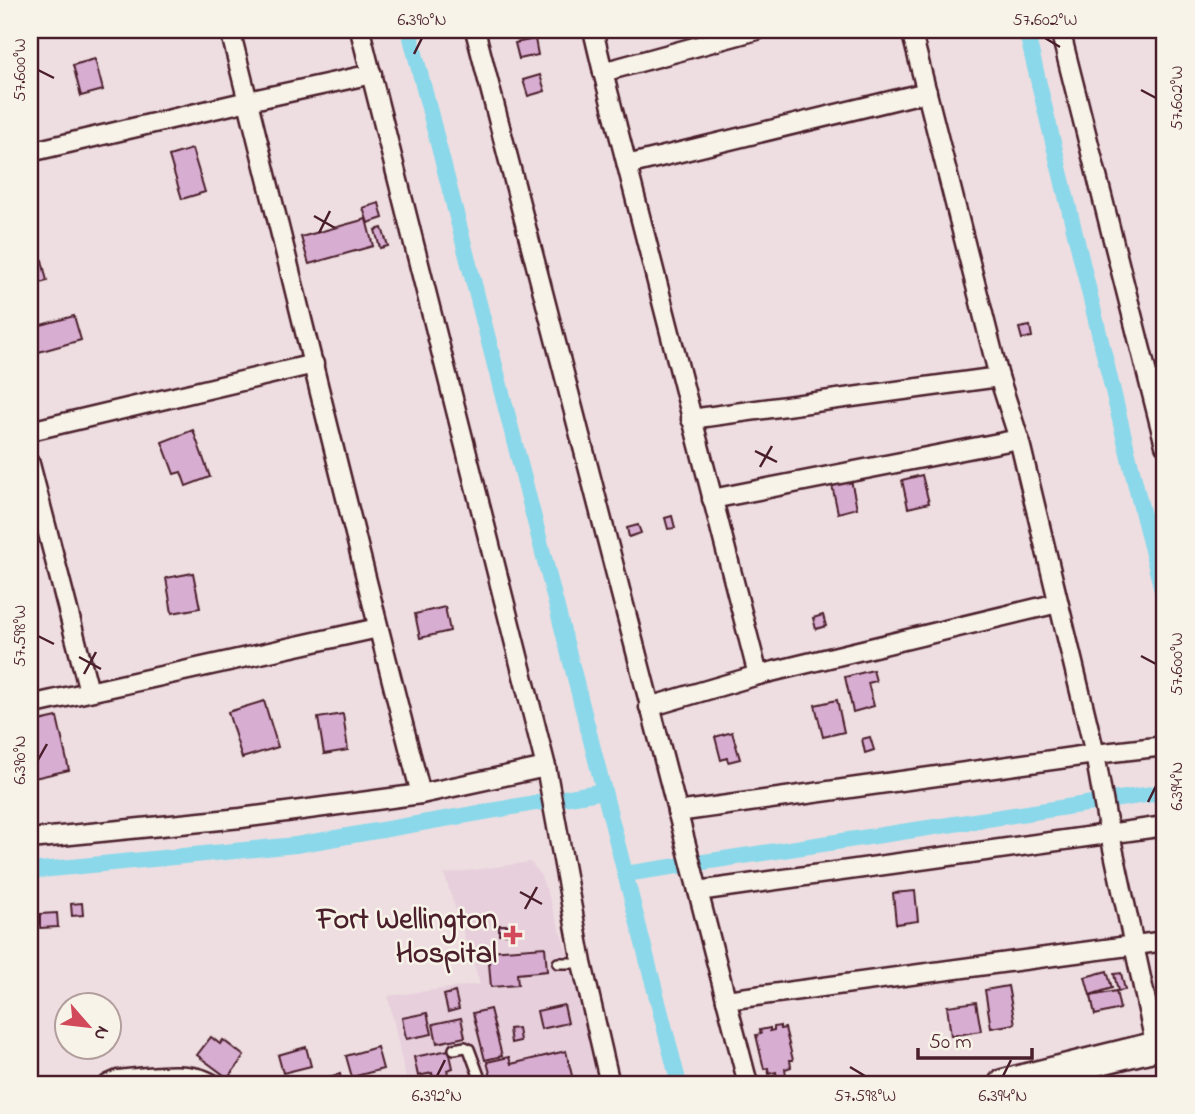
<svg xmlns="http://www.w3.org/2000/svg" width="1195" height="1114" font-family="'Indie Flower',sans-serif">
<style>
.built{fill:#e7cfdc}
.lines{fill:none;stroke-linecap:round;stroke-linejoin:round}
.canal{stroke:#8bd8ea;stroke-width:16}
.building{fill:#d8add2;stroke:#4a1f2b;stroke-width:2}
.service-casing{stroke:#4a1f2b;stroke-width:14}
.minor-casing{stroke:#4a1f2b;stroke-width:23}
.primary-casing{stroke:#4a1f2b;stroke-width:33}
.service{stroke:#f7f3e8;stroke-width:9}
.minor{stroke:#f7f3e8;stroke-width:18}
.primary{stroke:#f7f3e8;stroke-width:28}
.ticks{fill:none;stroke:#4a1f2b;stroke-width:2.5}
.poi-dot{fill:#d1495b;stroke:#f7f3e8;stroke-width:2.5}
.labels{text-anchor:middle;stroke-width:5;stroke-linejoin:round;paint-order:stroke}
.poi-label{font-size:30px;font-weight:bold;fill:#4a1f2b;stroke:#f7f3e8;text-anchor:end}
.neatline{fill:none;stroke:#4a1f2b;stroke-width:2.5}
.ticks-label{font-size:18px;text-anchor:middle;fill:#4a1f2b}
</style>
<rect width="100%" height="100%" fill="#eedee1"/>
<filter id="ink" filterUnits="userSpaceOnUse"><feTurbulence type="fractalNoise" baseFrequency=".0143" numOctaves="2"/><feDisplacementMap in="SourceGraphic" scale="14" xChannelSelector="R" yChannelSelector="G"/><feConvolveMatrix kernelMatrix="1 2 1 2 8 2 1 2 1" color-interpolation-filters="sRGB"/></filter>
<g filter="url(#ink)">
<path class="built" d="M530 862 539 872 548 894 575 975 600 1084H407L388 996 480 984 444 874Z"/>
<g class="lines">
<g class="canal">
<path d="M409 30 679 1084"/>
<path d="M1026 30 1139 499 1165 602"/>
<path d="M30 871 296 845 604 791"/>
<path d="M625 874 1165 792"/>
</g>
</g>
<g class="building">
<path d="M535 39 538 55 519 59 515 43Z"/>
<path d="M95 59 103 90 81 96 73 65Z"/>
<path d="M540 75 545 91 528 96 523 80Z"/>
<path d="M192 149 205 192 182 199 169 156Z"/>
<path d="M379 203 383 218 368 223 363 208Z"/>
<path d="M366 219 373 246 309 264 301 237Z"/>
<path d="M382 228 388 246 380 248 375 230Z"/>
<path d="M42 260 47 281 30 286V263Z"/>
<path d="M74 316 81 340 35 353 30 335V328Z"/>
<path d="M1030 326 1032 337 1022 339 1019 328Z"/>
<path d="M193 430 210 477 186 486 181 472 174 474 162 442Z"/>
<path d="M922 475 929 503 908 508 902 480Z"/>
<path d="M851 480 857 508 838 513 832 485Z"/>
<path d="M672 516 675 528 668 529 665 518Z"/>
<path d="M638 525 641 533 629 537 627 528Z"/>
<path d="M193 573 200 608 172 613 166 578Z"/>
<path d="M445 607 450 631 420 638 415 614Z"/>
<path d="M823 615 826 626 816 629 813 618Z"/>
<path d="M873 670 876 681 868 683 874 706 853 712 845 677Z"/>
<path d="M837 700 844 732 823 737 815 705Z"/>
<path d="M264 701 278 747 242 758 228 712Z"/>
<path d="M343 714 348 750 324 754 318 718Z"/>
<path d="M57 717 69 770 30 779V723Z"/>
<path d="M732 732 740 759 728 762 727 758 721 760 715 737Z"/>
<path d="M870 737 874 750 865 753 862 739Z"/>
<path d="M915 891 918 921 896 924 893 893Z"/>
<path d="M34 897 38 924 30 925V898Z"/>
<path d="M82 903 83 915 72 916 71 904Z"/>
<path d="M57 913 58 927 40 928V914Z"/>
<rect x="499" y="925" width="13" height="9"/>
<path d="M545 947 547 971 517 974 518 985 491 987 488 951Z"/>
<path d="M1107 971 1112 988 1090 995 1085 977Z"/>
<path d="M1121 973 1125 990 1118 991 1114 974Z"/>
<path d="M1008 986 1015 1024 991 1028 985 990Z"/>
<path d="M1116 991 1120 1009 1095 1015 1091 996Z"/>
<path d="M455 992 459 1009 448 1012 444 995Z"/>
<path d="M976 1002 981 1031 951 1036 947 1006Z"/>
<path d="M564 1005 568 1023 541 1029 537 1011Z"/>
<path d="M490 1009 502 1056 485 1060 473 1013Z"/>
<path d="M427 1013 432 1034 406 1039 402 1018Z"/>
<path d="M461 1018 465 1037 437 1043 433 1024Z"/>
<path d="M780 1026V1029L785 1028 793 1060H790L791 1067 785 1069 786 1076 777 1078 776 1072 769 1074 768 1068 764 1069 756 1035 761 1034 760 1030 770 1028V1031L774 1030V1027Z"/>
<path d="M518 1028 520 1041 511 1043 509 1029Z"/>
<path d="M211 1037 220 1044 223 1040 244 1056 228 1078 197 1055Z"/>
<path d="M306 1047 311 1066 283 1073 278 1055Z"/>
<path d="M377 1047 383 1069 352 1077 346 1056Z"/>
<path d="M449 1050 453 1068 447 1070 449 1078 434 1082 432 1073 418 1076 414 1057Z"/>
<path d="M566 1051 574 1084H493L487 1062 509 1057 511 1064Z"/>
<path d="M340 1074 342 1084H325L324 1078Z"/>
</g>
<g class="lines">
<g class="service-casing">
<g id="service">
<path d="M558 963H582"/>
<path d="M454 1049 465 1047 469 1049 482 1084"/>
</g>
</g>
<g class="minor-casing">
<g id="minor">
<path d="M230 30C294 284 355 540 421 794"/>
<path d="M360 30 546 767 582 963 610 1084"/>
<path d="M475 30 748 1084"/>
<path d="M593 30 603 72"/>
<path d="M911 30 999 377 1019 439 1095 754 1106 816 1156 1047"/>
<path d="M1060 30 1165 445"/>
<path d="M30 152 248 101 372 74"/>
<path d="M627 165 927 92"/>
<path d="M691 419 999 377"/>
<path d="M30 431 314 364"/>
<path d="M30 464 89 691"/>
<path d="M712 499 1019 439"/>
<path d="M758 675 1058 603"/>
<path d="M30 705 378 628"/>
<path d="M649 707 758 675 603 72 757 30"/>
<path d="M677 812 1095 754 1165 746"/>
<path d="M30 839 241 818 421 794 546 767"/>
<path d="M698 891 1165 826"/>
<path d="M726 1000 1165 941"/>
<path d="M109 1084 118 1080C145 1078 189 1069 212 1084"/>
</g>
</g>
<g class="primary-casing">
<path id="primary" d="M1003 1084 1165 1044"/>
</g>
<use href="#service" class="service"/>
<use href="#minor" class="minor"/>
<use href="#primary" class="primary"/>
</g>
</g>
<path class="ticks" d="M1045 38 1060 47M414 54 422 38M38 70 54 78M1141 90 1156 98M314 216 335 228M319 233 330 211M755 451 777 462M760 467 772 446M38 636 54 644M1141 656 1156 664M79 657 101 669M84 674 96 652M38 760 47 744M1148 802 1156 786M520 892 542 904M525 909 537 887M850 1067 865 1076M437 1076 445 1060M1003 1076 1011 1060"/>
<path class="poi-dot" d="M509.5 924.5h7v7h7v7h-7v7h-7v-7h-7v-7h7z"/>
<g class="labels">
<g class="poi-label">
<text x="497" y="928">Fort Wellington<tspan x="497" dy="34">Hospital</tspan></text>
</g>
</g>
<rect width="1195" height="1114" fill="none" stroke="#f7f3e8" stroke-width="77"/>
<g transform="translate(88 1026) rotate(118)"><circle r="33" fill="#f7f3e8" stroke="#b29e9c" stroke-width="2"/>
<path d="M0-5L12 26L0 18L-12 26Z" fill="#d1495b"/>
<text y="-10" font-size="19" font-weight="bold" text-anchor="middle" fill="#4a1f2b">N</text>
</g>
<path d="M918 1048v10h114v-10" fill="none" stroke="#4a1f2b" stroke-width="3.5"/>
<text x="929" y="1048" font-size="21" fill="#4a1f2b" stroke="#f7f3e8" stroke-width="5" paint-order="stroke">50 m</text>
<rect x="38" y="38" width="1118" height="1038" class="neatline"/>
<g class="ticks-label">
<text x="422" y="25">6.390°N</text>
<text x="1045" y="25">57.602°W</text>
<text transform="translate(19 70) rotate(-90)" y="6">57.600°W</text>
<text transform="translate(1176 98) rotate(-90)" y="6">57.602°W</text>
<text transform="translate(19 636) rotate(-90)" y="6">57.598°W</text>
<text transform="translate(1176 664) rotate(-90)" y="6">57.600°W</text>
<text transform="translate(19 760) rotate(-90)" y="6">6.390°N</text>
<text transform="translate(1176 786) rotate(-90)" y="6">6.394°N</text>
<text x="437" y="1101">6.392°N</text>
<text x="865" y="1101">57.598°W</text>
<text x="1003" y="1101">6.394°N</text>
</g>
</svg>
